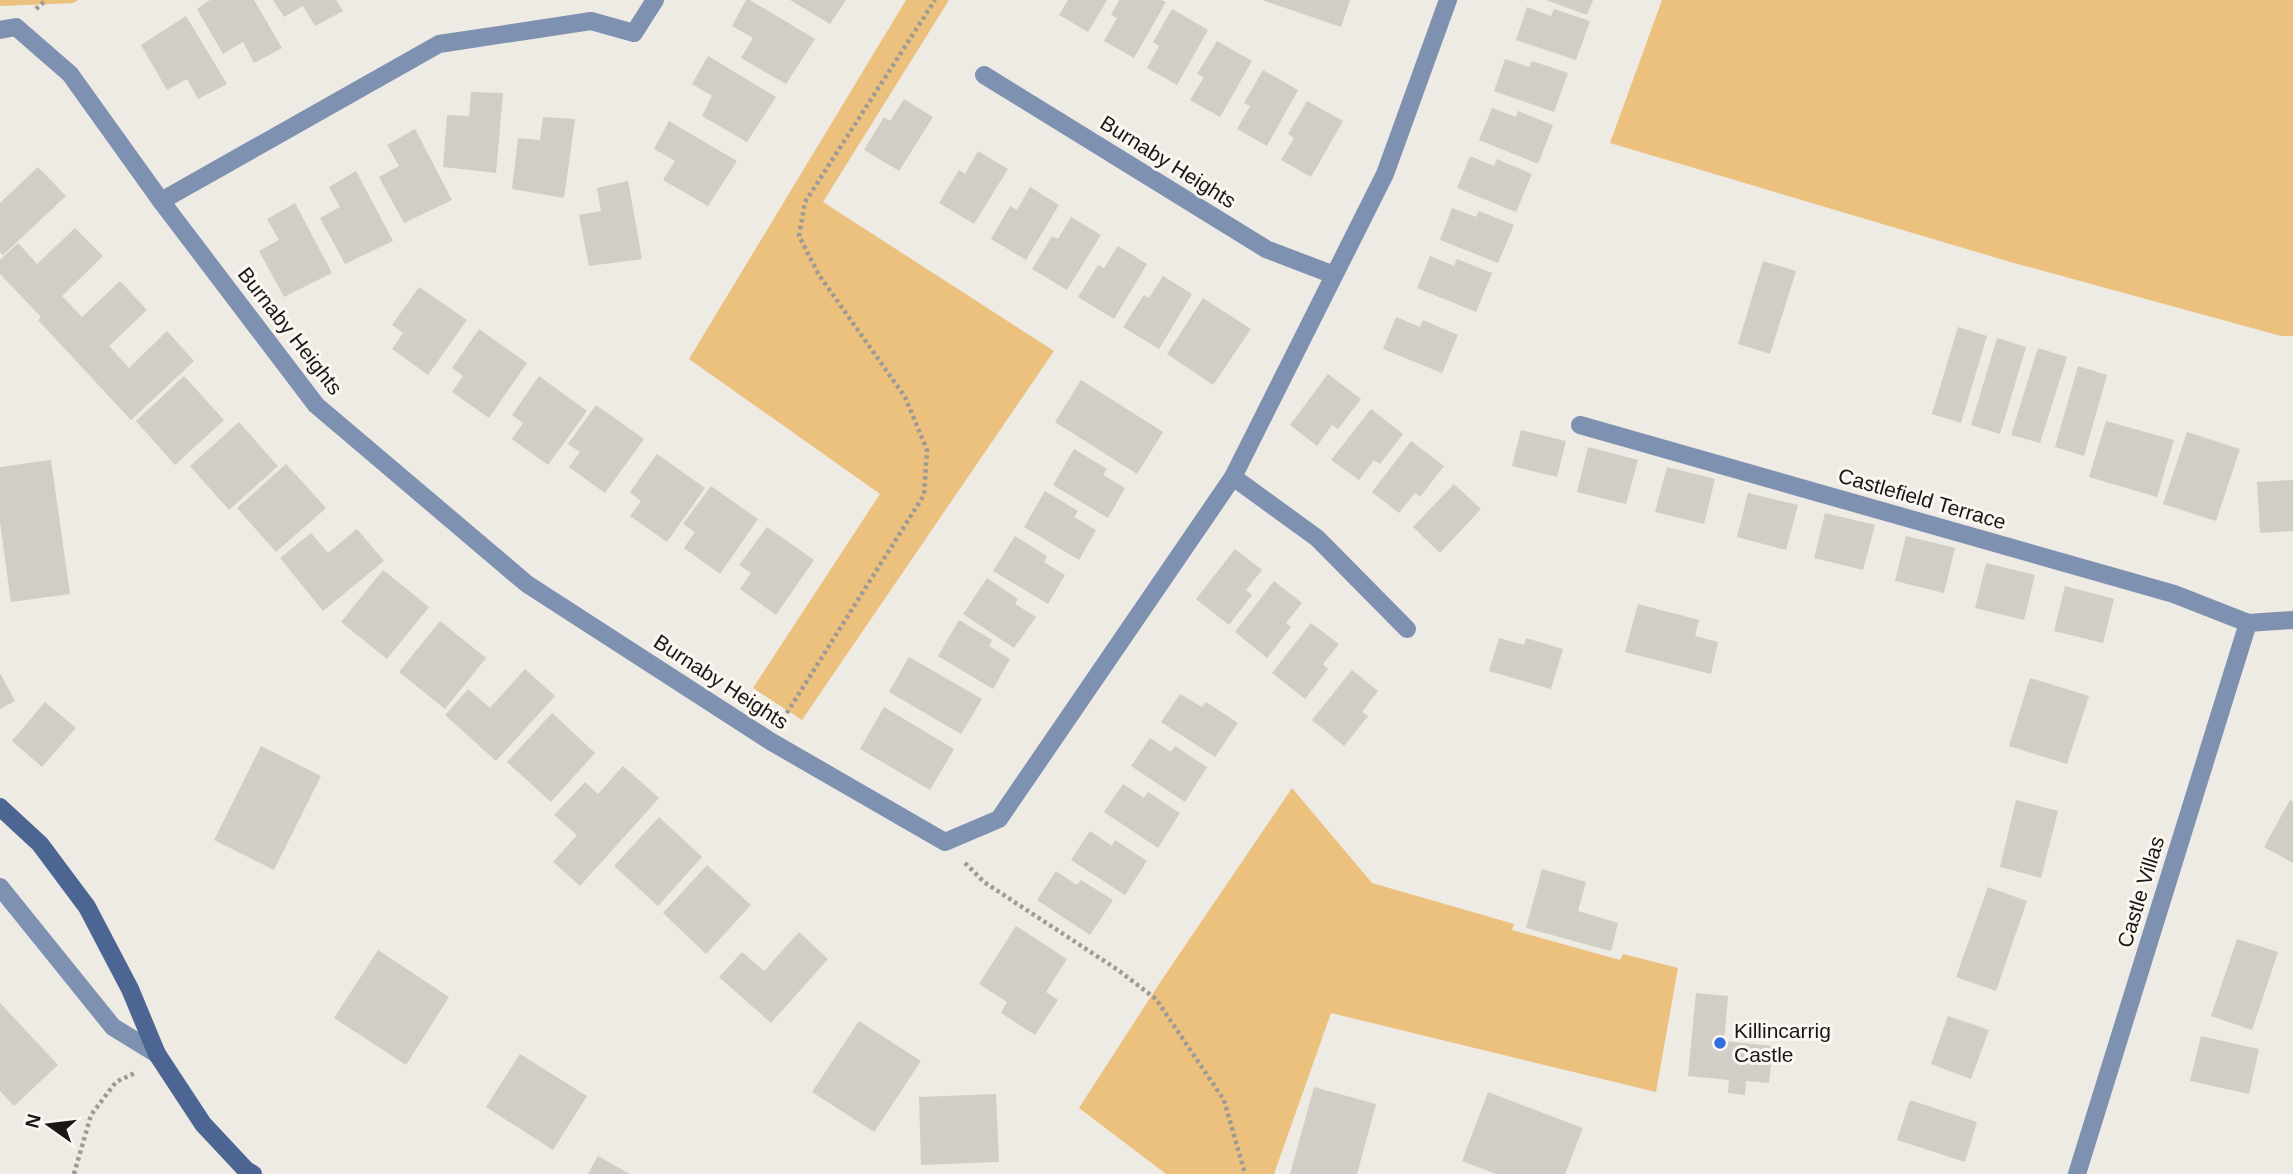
<svg xmlns="http://www.w3.org/2000/svg" width="2293" height="1174" font-family="Arial,sans-serif">
<style>
.green{fill:#ecc17d}
.building{fill:#d1cdc7}
.lines{fill:none;stroke-linecap:round;stroke-linejoin:round}
.path{stroke:#9e9b97;stroke-width:4.5;stroke-dasharray:3.5 3.5;stroke-linecap:butt}
.street{stroke:#7f91b1;stroke-width:18}
.secondary{stroke:#4c6593;stroke-width:18}
.poi-dot{fill:#346edc;stroke:#fbf7f1;stroke-width:2.5}
.labels{text-anchor:middle;stroke-width:6;stroke-linejoin:round;paint-order:stroke}
.street-label{font-size:21px;fill:#191816;stroke:#fbf7f1}
.poi-label{font-size:21px;fill:#191816;stroke:#fbf7f1;text-anchor:start}
</style>
<rect width="100%" height="100%" fill="#eeeae4"/>
<g class="green">
<path d="M0 0H78L73 3 0 6Z"/>
<path d="M906 0H949L823 202 1054 351 802 720 753 688 880 494 689 359Z"/>
<path d="M1662 0H2293V336H2281L2007 261 1610 143Z"/>
<path d="M1292 788 1372 883 1514 924 1512 930 1620 960 1623 954 1678 968 1656 1092 1331 1013 1274 1174H1166L1079 1108 1159 984Z"/>
</g>
<g class="building">
<path d="M210 0H254L282 48 254 63 243 42 223 54 197 9Z"/>
<path d="M273 0H336L343 11 315 26 303 6 284 17Z"/>
<path d="M746 0H750L815 39 786 84 741 58 753 38 732 26Z"/>
<path d="M790 0H846L830 24Z"/>
<path d="M1068 0H1107L1088 32 1059 15Z"/>
<path d="M1119 0H1161L1166 2 1134 58 1104 41 1117 18 1111 15Z"/>
<path d="M1262 0H1350L1341 27Z"/>
<path d="M1546 0H1593L1587 15Z"/>
<path d="M1527 7 1551 16 1554 9 1590 21 1576 60 1516 40Z"/>
<path d="M1172 9 1208 30 1177 85 1147 68 1159 46 1153 42Z"/>
<path d="M186 16 227 84 198 99 187 79 167 90 141 45Z"/>
<path d="M1217 41 1252 61 1220 117 1190 100 1204 77 1197 74Z"/>
<path d="M708 56 776 97 747 142 702 116 712 96 692 84Z"/>
<path d="M1505 59 1529 67 1532 61 1568 73 1554 112 1494 91Z"/>
<path d="M1263 70 1298 90 1267 146 1237 129 1250 106 1244 103Z"/>
<path d="M471 92 503 93 496 173 443 167 447 115 469 116Z"/>
<path d="M904 99 933 117 899 171 864 150 884 117 890 121Z"/>
<path d="M1307 101 1343 121 1311 177 1281 160 1294 138 1288 134Z"/>
<path d="M1492 108 1516 117 1518 111 1553 125 1538 164 1479 140Z"/>
<path d="M543 117 575 119 564 198 512 189 518 138 540 140Z"/>
<path d="M669 121 737 161 708 206 663 180 675 161 654 149Z"/>
<path d="M415 129 452 200 404 223 379 177 399 166 387 145Z"/>
<path d="M978 151 1008 169 974 224 939 203 959 170 965 174Z"/>
<path d="M1470 156 1494 166 1497 159 1532 174 1516 212 1457 188Z"/>
<path d="M38 167 66 196 3 255 0 252V203Z"/>
<path d="M356 171 393 241 345 264 320 218 340 207 329 187Z"/>
<path d="M628 181 642 259 589 266 579 215 601 211 597 188Z"/>
<path d="M1030 187 1059 205 1026 260 991 239 1010 206 1017 210Z"/>
<path d="M295 203 332 273 284 297 259 251 279 240 267 219Z"/>
<path d="M1452 208 1476 217 1479 211 1514 225 1498 263 1440 240Z"/>
<path d="M1071 217 1101 235 1067 290 1032 269 1052 236 1058 239Z"/>
<path d="M75 228 103 256 62 296 82 317 120 281 147 310 109 346 129 368 167 331 194 361 131 420 38 320 41 317 0 274V260L18 243 37 264Z"/>
<path d="M1118 246 1147 264 1114 319 1078 297 1098 265 1104 268Z"/>
<path d="M1430 256 1454 266 1457 259 1492 273 1476 312 1417 288Z"/>
<path d="M1763 261 1796 271 1770 354 1738 344Z"/>
<path d="M1163 276 1192 294 1159 349 1123 327 1144 295 1149 298Z"/>
<path d="M419 287 467 320 428 375 392 349 403 333 392 325Z"/>
<path d="M1203 298 1251 329 1213 385 1167 354Z"/>
<path d="M1396 317 1420 327 1423 320 1458 335 1442 373 1383 349Z"/>
<path d="M1958 327 1987 336 1961 423 1932 414Z"/>
<path d="M479 329 527 363 489 418 452 392 463 376 452 368Z"/>
<path d="M1997 338 2026 347 2000 434 1971 425Z"/>
<path d="M2038 348 2067 357 2040 443 2011 435Z"/>
<path d="M2078 366 2107 375 2084 456 2055 447Z"/>
<path d="M1328 374 1361 399 1338 429 1332 425 1317 446 1290 425Z"/>
<path d="M184 376 224 420 175 465 136 421Z"/>
<path d="M539 376 587 411 548 465 512 439 523 423 512 415Z"/>
<path d="M1081 380 1163 432 1137 474 1055 422Z"/>
<path d="M596 405 644 439 605 493 569 467 580 452 568 444Z"/>
<path d="M1371 409 1403 434 1380 464 1374 460 1359 480 1331 460Z"/>
<path d="M2106 421 2174 440 2157 497 2089 477Z"/>
<path d="M239 422 278 466 229 510 190 466Z"/>
<path d="M1521 430 1566 441 1557 477 1512 466Z"/>
<path d="M2187 432 2240 449 2216 521 2163 504Z"/>
<path d="M1411 441 1444 466 1420 497 1415 493 1399 513 1372 492Z"/>
<path d="M1588 447 1638 460 1626 504 1577 492Z"/>
<path d="M1074 449 1107 469 1103 475 1125 488 1108 518 1053 485Z"/>
<path d="M657 454 705 488 667 542 630 516 641 501 630 492Z"/>
<path d="M51 460 70 594 11 602 0 522V467Z"/>
<path d="M286 464 326 508 276 552 237 508Z"/>
<path d="M1667 467 1715 479 1704 524 1655 512Z"/>
<path d="M2293 480V531L2260 533 2257 482Z"/>
<path d="M1454 484 1481 509 1440 553 1413 527Z"/>
<path d="M711 486 758 519 720 574 684 548 695 532 683 524Z"/>
<path d="M1045 491 1078 511 1074 517 1096 530 1079 560 1024 527Z"/>
<path d="M1748 493 1798 505 1786 550 1737 537Z"/>
<path d="M1825 513 1875 525 1863 570 1814 558Z"/>
<path d="M767 527 814 560 776 615 740 589 751 573 739 565Z"/>
<path d="M357 529 384 561 323 611 280 558 311 533 328 553Z"/>
<path d="M1015 536 1047 556 1044 562 1065 575 1048 604 993 571Z"/>
<path d="M1906 536 1955 548 1944 593 1895 581Z"/>
<path d="M1235 549 1262 570 1246 590 1252 595 1229 625 1196 599Z"/>
<path d="M1986 563 2035 575 2024 620 1975 608Z"/>
<path d="M383 570 429 607 387 659 341 622Z"/>
<path d="M987 578 1018 599 1015 604 1036 617 1014 648 963 614Z"/>
<path d="M1274 581 1302 603 1286 623 1291 627 1267 658 1235 632Z"/>
<path d="M2065 586 2114 599 2103 643 2054 631Z"/>
<path d="M1638 604 1699 620 1695 636 1718 642 1711 674 1625 652Z"/>
<path d="M959 620 992 640 989 646 1010 659 993 689 938 656Z"/>
<path d="M440 621 486 658 445 709 399 672Z"/>
<path d="M1311 623 1339 644 1323 664 1328 669 1305 699 1272 673Z"/>
<path d="M1499 638 1524 645 1526 638 1563 649 1551 689 1489 671Z"/>
<path d="M909 657 982 699 961 734 889 692Z"/>
<path d="M525 669 555 696 496 761 445 715 468 689 490 708Z"/>
<path d="M1352 670 1378 691 1362 712 1368 716 1344 746 1312 720Z"/>
<path d="M0 673 15 701 0 709Z"/>
<path d="M2030 678 2089 696 2067 764 2009 746Z"/>
<path d="M1180 694 1202 707 1206 702 1238 723 1215 757 1161 722Z"/>
<path d="M45 702 76 728 42 767 12 741Z"/>
<path d="M884 707 954 749 930 790 860 749Z"/>
<path d="M552 713 595 753 551 802 507 762Z"/>
<path d="M1150 738 1171 752 1175 746 1207 767 1185 802 1131 766Z"/>
<path d="M261 746 321 776 274 870 214 840Z"/>
<path d="M623 766 659 798 580 886 553 862 577 835 554 815 585 782 598 794Z"/>
<path d="M1123 784 1144 798 1148 792 1180 813 1158 848 1104 812Z"/>
<path d="M2016 800 2058 811 2041 878 2000 867Z"/>
<path d="M2290 800 2293 802V863L2264 847Z"/>
<path d="M659 817 702 857 658 906 614 866Z"/>
<path d="M1090 831 1112 846 1115 840 1147 861 1125 895 1071 860Z"/>
<path d="M707 865 751 905 706 954 663 913Z"/>
<path d="M1542 869 1586 882 1578 911 1618 923 1611 951 1526 928Z"/>
<path d="M1056 871 1077 885 1081 880 1113 900 1090 935 1037 900Z"/>
<path d="M1988 887 2027 901 1996 991 1956 977Z"/>
<path d="M1016 926 1067 959 1046 992 1058 1000 1035 1035 1001 1013 1007 1002 979 984Z"/>
<path d="M799 932 828 959 771 1023 719 977 742 952 764 971Z"/>
<path d="M2237 939 2278 952 2252 1030 2211 1016Z"/>
<path d="M378 950 449 997 406 1065 334 1018Z"/>
<path d="M1696 993 1728 996 1724 1041 1773 1046 1769 1083 1746 1081 1745 1095 1728 1093 1729 1080 1688 1076Z"/>
<path d="M0 1003 58 1065 14 1106 0 1091Z"/>
<path d="M1948 1016 1989 1030 1971 1079 1931 1064Z"/>
<path d="M859 1021 921 1061 874 1132 812 1092Z"/>
<path d="M2201 1036 2259 1049 2249 1094 2190 1081Z"/>
<path d="M520 1054 587 1096 553 1150 486 1107Z"/>
<path d="M1314 1087 1376 1104 1357 1174H1290Z"/>
<path d="M1488 1092 1583 1128 1565 1174H1496L1462 1161Z"/>
<path d="M996 1094 999 1162 921 1165 919 1097Z"/>
<path d="M1910 1100 1977 1122 1965 1162 1897 1140Z"/>
<path d="M598 1156 630 1174H588Z"/>
</g>
<g class="lines">
<g class="path">
<path d="M36 9 46 0"/>
<path d="M783 719 924 495 927 450 905 397 819 275 799 236 805 202 935 0"/>
<path d="M965 863 984 882 1118 970 1156 999 1224 1100 1245 1174"/>
<path d="M74 1174 91 1115 116 1082 137 1072"/>
</g>
<g class="street">
<path d="M0 30 16 27 70 74 161 201 316 405 527 584 770 741 945 842 999 819 1233 477 1385 174 1448 0"/>
<path d="M984 75 1266 249 1334 275"/>
<path d="M161 201 439 44 591 21 634 33 655 0"/>
<path d="M1580 425 2174 594 2248 623 2293 620"/>
<path d="M1233 477 1317 538 1407 629"/>
<path d="M0 887 113 1027 157 1054"/>
<path d="M2077 1174 2248 623"/>
</g>
<path class="secondary" d="M0 807 40 844 87 907 130 989 157 1054 203 1124 246 1170 253 1174"/>
</g>
<circle class="poi-dot" cx="1720" cy="1043" r="7"/>
<g class="labels">
<g class="street-label">
<text transform="translate(1168 162) rotate(32)" y="7">Burnaby Heights</text>
<text transform="translate(290 331) rotate(52)" y="7">Burnaby Heights</text>
<text transform="translate(1922 499) rotate(16)" y="7">Castlefield Terrace</text>
<text transform="translate(721 682) rotate(33)" y="7">Burnaby Heights</text>
<text transform="translate(2141 892) rotate(-73)" y="7">Castle Villas</text>
</g>
<g class="poi-label">
<text x="1734" y="1038">Killincarrig<tspan x="1734" dy="24">Castle</tspan></text>
</g>
</g>
<g transform="translate(49 1125) rotate(284)" stroke="#fbf7f1" stroke-width="5" paint-order="stroke">
<path d="M0-5L12 26L0 18L-12 26Z" fill="#191816"/>
<text y="-10" font-size="19" font-weight="bold" text-anchor="middle" fill="#191816">N</text>
</g>
</svg>
